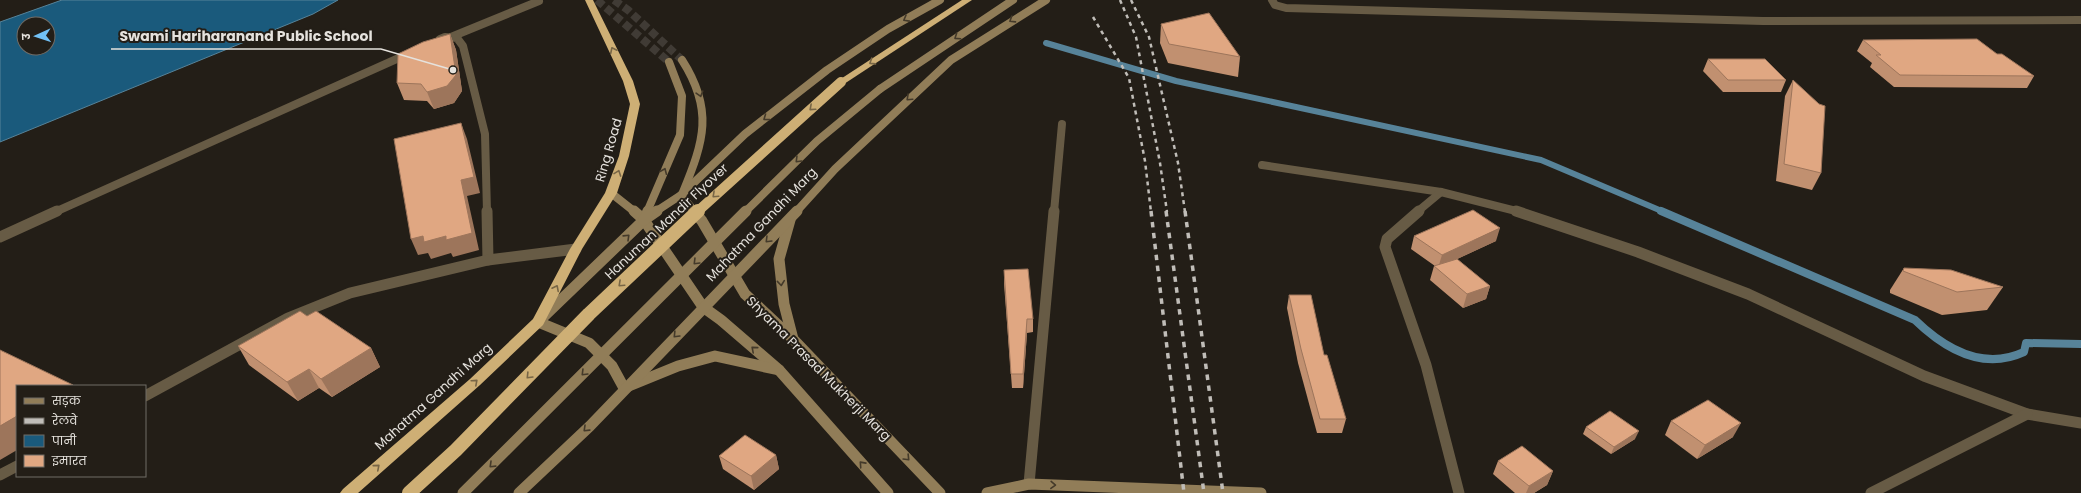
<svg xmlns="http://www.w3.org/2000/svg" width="2081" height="493" font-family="Poppins,'Noto Sans Devanagari',sans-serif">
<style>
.water{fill:#1a5a7c;stroke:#578399;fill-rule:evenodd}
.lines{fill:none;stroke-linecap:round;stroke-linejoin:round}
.stream-far1{stroke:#578399;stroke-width:6}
.stream{stroke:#578399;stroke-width:8}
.secondary-tunnel{stroke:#403b35;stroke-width:8;stroke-dasharray:8 4;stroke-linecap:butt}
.lane-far1{stroke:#675b45;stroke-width:8}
.lane{stroke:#675b45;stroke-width:11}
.street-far1{stroke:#675b45;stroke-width:8}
.street{stroke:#675b45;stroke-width:11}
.secondary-far1{stroke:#917d58;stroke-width:8}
.secondary{stroke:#917d58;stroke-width:11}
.highway{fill:#ceaf75;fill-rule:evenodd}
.rail-far1{stroke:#c0bdb8;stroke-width:2.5;stroke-dasharray:4 4;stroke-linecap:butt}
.rail{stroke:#c0bdb8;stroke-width:3.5;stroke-dasharray:5.5 5.5;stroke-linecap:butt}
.secondary-bridge-far1{stroke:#917d58;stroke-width:8}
.secondary-bridge{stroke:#917d58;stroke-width:11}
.highway-bridge-far1{stroke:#ceaf75;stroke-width:10}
.highway-bridge{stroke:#ceaf75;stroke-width:14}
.wall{fill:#c19070}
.shaded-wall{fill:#9d755b}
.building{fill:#e0a782;stroke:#9d755b}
.oneway{stroke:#443a2a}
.oneway2{stroke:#786646}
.labels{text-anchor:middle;stroke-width:4;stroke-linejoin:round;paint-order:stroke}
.street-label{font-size:13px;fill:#e5e2dd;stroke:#231e17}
.leader{fill:none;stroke:#e5e2dd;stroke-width:1.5}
.callout-dot{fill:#e5e2dd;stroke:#231e17;stroke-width:1.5}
.callout-label{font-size:14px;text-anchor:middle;font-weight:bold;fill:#e5e2dd;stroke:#231e17;stroke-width:4;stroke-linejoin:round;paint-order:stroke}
</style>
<rect width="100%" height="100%" fill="#231e17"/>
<path class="water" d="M62 0H338L313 14 0 142V22ZM24 24H48V48H24Z"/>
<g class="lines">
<path class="stream-far1" d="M1046 43 1176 81 1541 160 1664 212"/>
<path class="stream" d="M1661 211 1915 320C1945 349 1983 371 2024 352L2026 343 2081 344"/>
<g class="secondary-tunnel">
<path d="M597 0 669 62"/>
<path d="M614 0 628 10 682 60"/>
</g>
<path class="lane-far1" d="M1054 212 1062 124"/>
<path class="lane" d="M1029 484 1054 211"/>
<g class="street-far1">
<path d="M1272 0 1275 5 1286 8 1763 21 2081 20"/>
<path d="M451 37 539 1"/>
<path d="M440 39 445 37 457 38 463 46 485 134 487 212"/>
<path d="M1262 165 1441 192 1520 212"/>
<path d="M55 212 410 53"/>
<path d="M1417 212 1441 192"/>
</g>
<g class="street">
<path d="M487 211 488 260"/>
<path d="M1419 211 1387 239 1385 247 1426 365 1459 493"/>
<path d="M1516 211 1638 252 1748 294 1924 376 2027 414 2081 423"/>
<path d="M0 237 57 211"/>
<path d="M145 396 288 318 350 293 488 260 576 249"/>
<path d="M0 475 17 466"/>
<path d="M1871 493 2027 414"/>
</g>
<g class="secondary-far1">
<path d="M682 60C714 110 704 141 683 192"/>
<path d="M880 89 1013 0"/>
<path d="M611 193 635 212"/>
<path d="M681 195 695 212"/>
<path d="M647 212 680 135 682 96 669 62"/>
<path d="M655 212 681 195 745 134 827 70 888 29 940 0"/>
<path d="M796 212 835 169 951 60 1046 0"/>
</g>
<g class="secondary">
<path d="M634 211 644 220 703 307 721 320 779 370 888 493"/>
<path d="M657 211 644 220 538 322 589 343 612 366 624 388 678 366 715 356 779 370"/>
<path d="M694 211 702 221 745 294 793 339 940 493"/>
<path d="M644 220 648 211"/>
<path d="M790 220 779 259 784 304 793 339"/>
<path d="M519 493 590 426 797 211"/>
<path d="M987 493 1029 484 1261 493"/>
</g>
<g class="highway">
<path d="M585 0H593L633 81 640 104 629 156 617 193 582 249 543 325 480 385 358 493H340L343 489 470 379 533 319 570 249 605 193 619 156 630 104 623 81Z"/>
<path d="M962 0H972L844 84 841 85 836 82Z"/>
</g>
<g class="rail-far1">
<path d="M1120 0 1136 37 1160 163 1167 212"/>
<path d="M1131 0 1149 37 1178 163 1185 212"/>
<path d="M1093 17 1129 78 1145 161 1151 212"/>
</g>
<g class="rail">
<path d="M1151 211 1184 493"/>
<path d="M1166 211 1204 493"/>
<path d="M1185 211 1223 493"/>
</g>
<path class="secondary-bridge-far1" d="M745 212 817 141 880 89"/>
<path class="secondary-bridge" d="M463 493 746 211"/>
<path class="highway-bridge-far1" d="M697 212 841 82"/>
<path class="highway-bridge" d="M409 493 456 450 589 314 698 211"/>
</g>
<g class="wall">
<path d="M1161 24 1240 57 1238 77 1168 63 1160 43Z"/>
<path d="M450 34 456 50 462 91 454 103 434 109 427 101 404 100 397 83Z"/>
<path d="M1863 40 1997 54 2034 76 2027 88 1894 87 1870 67 1872 63 1857 51Z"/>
<path d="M1708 59 1786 80 1781 92H1723L1703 71Z"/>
<path d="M1793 80 1821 173 1812 190 1776 181 1785 96Z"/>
<path d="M1414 236 1496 241 1457 259 1490 286 1486 299 1463 308 1430 280 1434 266H1435L1411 249Z"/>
<path d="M1904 268 2003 287 1987 310 1942 315 1890 293V290Z"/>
<path d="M1004 270 1033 319V332L1027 333 1023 388H1012L1004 284Z"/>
<path d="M1289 295 1324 355 1346 419 1342 433H1317L1298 363 1287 308Z"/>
<path d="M307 316 371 348 380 367 332 397 319 388 298 401 249 365 238 346Z"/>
<path d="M1671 421 1733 437 1697 459 1665 435Z"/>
<path d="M1586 427 1635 439 1611 454 1583 434Z"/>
<path d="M776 455 779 469 754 490 723 469 719 456Z"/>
<path d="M1498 461 1553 471 1547 485 1534 493H1515L1493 474Z"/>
</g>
<g class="shaded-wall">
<path d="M450 34 456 50 462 91 454 103 434 109 427 92Z"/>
<path d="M461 123 467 139 480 193 467 196 479 250 453 257 451 253 431 259 428 253 418 255 411 239 461 180Z"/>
<path d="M1500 228 1496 241 1438 268 1442 255Z"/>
<path d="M1490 286 1486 299 1463 308 1467 294Z"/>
<path d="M1027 319V333L1023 388V374Z"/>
<path d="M371 348 380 367 332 397 321 379Z"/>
<path d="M309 369 319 388 298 401 287 382Z"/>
<path d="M17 416V450L0 460V426Z"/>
<path d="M1741 423 1733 437 1697 459 1705 445Z"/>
<path d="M1639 431 1635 439 1611 454 1614 447Z"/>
<path d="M776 455 779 469 754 490 751 476Z"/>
<path d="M1553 471 1547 485 1534 493H1526L1529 486Z"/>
</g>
<g class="building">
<path d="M1209 13 1240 57 1169 44 1161 24Z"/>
<path d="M450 34 456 75 447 86 427 92 421 84 397 83 398 54 423 42Z"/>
<path d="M1977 39 1997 54H2002L2034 76 1900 75 1876 55H1881L1863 40Z"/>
<path d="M1708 59H1765L1786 80H1728Z"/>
<path d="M1793 80 1819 104 1825 106 1821 173 1784 164Z"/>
<path d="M461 123 474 177 461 180 472 233 446 240V236L424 242 423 236 411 239 394 139Z"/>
<path d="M1473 210 1500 228 1442 255 1414 236Z"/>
<path d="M1457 259 1490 286 1467 294 1434 266Z"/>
<path d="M1904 268 1951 270 2003 287 1957 292 1903 271Z"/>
<path d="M1028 269 1033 319H1027L1023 374H1011L1004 270Z"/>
<path d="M1289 295H1311L1324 355H1327L1346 419H1320L1301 349Z"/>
<path d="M300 311 307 316 316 311 371 348 321 379 309 369 287 382 238 346Z"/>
<path d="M0 350 73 385 70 386H17V416L0 426Z"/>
<path d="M1708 400 1741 423 1705 445 1671 421Z"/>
<path d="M1610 411 1639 431 1614 447 1586 427Z"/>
<path d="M745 435 776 455 751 476 719 456Z"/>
<path d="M1522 446 1553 471 1529 486 1498 461Z"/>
</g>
<defs><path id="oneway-chevron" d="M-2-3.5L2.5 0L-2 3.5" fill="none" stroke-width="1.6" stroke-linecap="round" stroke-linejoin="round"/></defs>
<g class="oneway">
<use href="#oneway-chevron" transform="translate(906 19) rotate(151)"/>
<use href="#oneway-chevron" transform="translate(1012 20) rotate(148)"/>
<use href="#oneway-chevron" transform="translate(957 37) rotate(146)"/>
<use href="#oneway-chevron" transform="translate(700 94) rotate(73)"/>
<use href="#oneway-chevron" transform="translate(909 98) rotate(137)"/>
<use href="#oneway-chevron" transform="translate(766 118) rotate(144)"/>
<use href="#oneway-chevron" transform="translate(798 160) rotate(135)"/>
<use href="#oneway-chevron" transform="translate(664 171) rotate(-67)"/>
<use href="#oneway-chevron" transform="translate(627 237) rotate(-44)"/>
<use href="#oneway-chevron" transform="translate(768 240) rotate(135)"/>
<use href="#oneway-chevron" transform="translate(696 262) rotate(135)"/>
<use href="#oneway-chevron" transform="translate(781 283) rotate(84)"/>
<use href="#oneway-chevron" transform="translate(676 335) rotate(134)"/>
<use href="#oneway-chevron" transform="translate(754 349) rotate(-139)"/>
<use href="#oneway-chevron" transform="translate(584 373) rotate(135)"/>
<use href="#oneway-chevron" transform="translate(586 429) rotate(136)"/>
<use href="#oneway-chevron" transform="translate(907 458) rotate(46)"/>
<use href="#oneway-chevron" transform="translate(862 464) rotate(-132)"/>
<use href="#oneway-chevron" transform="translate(492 465) rotate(136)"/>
<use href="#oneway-chevron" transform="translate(1053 485) rotate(2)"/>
</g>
<g class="oneway2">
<use href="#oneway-chevron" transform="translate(613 50) rotate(-116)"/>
<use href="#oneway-chevron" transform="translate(872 62) rotate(147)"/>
<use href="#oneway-chevron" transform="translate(812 108) rotate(138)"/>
<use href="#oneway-chevron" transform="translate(618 173) rotate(-70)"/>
<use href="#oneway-chevron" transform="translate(715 195) rotate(137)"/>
<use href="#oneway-chevron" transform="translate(621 284) rotate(137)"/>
<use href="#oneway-chevron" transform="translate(556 288) rotate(-63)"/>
<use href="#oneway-chevron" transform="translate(529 376) rotate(134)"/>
<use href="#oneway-chevron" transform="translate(475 382) rotate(-42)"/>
<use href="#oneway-chevron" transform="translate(377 467) rotate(-41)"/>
</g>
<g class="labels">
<g class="street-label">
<text transform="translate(608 150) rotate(-74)" y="5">Ring Road</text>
<text transform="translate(666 221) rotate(-43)" y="5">Hanuman Mandir Flyover</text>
<text transform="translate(761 224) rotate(-46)" y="5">Mahatma Gandhi Marg</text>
<text transform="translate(819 368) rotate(45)" y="5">Shyama Prasad Mukherji Marg</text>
<text transform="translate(433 396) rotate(-42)" y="5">Mahatma Gandhi Marg</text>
</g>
</g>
<path class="leader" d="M453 70L381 49H111"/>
<circle class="callout-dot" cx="453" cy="70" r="4"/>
<g class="callout-label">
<text x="246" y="41">Swami Hariharanand Public School</text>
</g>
<rect x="16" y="385" width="130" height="92" fill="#231e17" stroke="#716c66"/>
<rect x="24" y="398" width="20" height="6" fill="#917d58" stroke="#716c66"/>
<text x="52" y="405" font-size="12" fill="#e5e2dd">सड़क</text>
<rect x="24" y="418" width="20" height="6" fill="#c0bdb8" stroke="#716c66"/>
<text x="52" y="425" font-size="12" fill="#e5e2dd">रेलवे</text>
<rect x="24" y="435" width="20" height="12" fill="#1a5a7c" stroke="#716c66"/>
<text x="52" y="445" font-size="12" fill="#e5e2dd">पानी</text>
<rect x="24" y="455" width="20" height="12" fill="#e0a782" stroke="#716c66"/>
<text x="52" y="465" font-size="12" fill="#e5e2dd">इमारत</text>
<g transform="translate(36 36) rotate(267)"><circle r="19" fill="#231e17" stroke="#716c66"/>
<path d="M0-3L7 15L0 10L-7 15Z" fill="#72c1f5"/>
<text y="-6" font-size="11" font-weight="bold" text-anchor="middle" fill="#e5e2dd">उ</text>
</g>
</svg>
